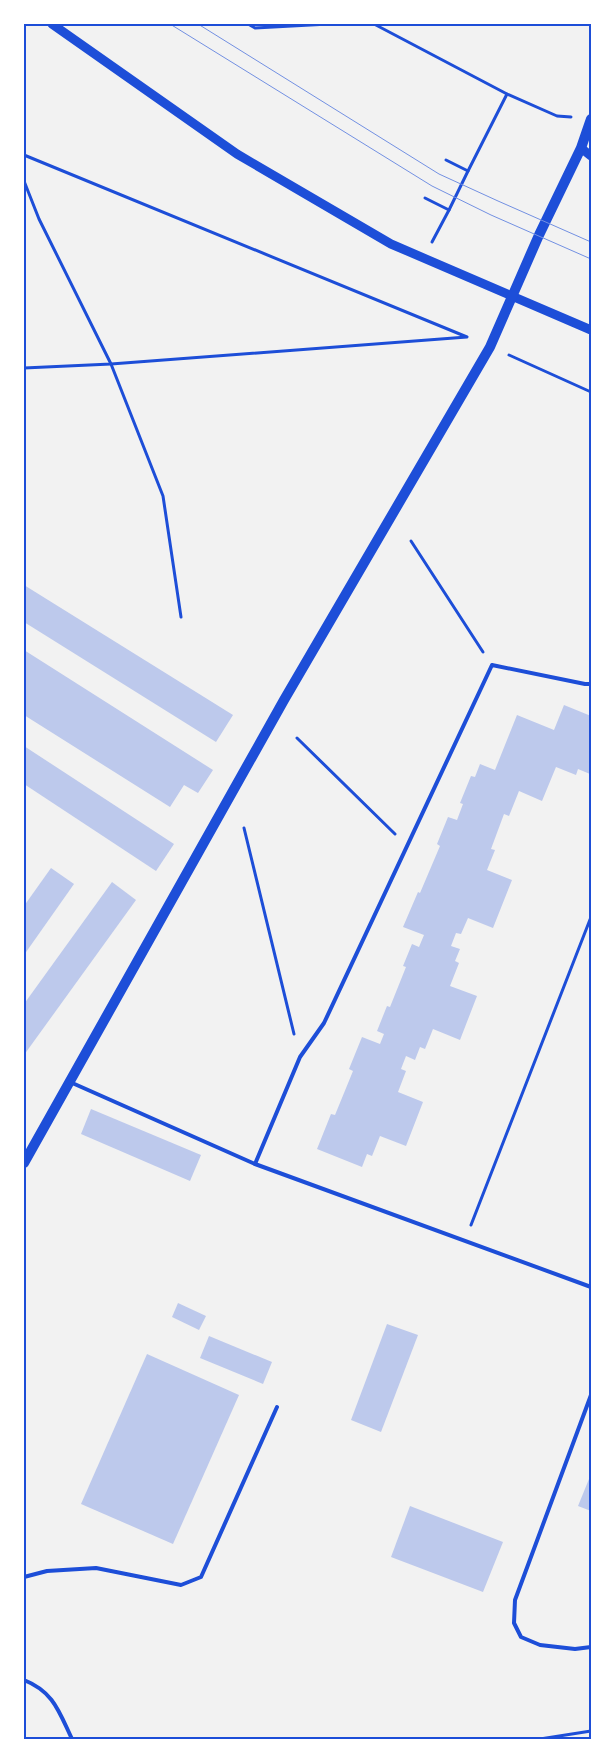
<svg xmlns="http://www.w3.org/2000/svg" width="615" height="1763" font-family="Georgia,serif">
<style>
.building{fill:#bdc9ec}
.lines{fill:none;stroke-linecap:round;stroke-linejoin:round}
.path{stroke:#1d4ed8;stroke-width:3}
.service{stroke:#1d4ed8;stroke-width:4}
.tertiary{stroke:#1d4ed8;stroke-width:9}
.secondary{stroke:#1d4ed8;stroke-width:10}
.tram{stroke:#7290e2;stroke-width:1}
.neatline{fill:none;stroke:#1d4ed8;stroke-width:2}
</style>
<rect width="100%" height="100%" fill="#f2f2f2"/>
<g class="building">
<path d="M24 585 233 715 216 742 24 622Z"/>
<path d="M24 650 213 770 198 793 184 785 170 807 24 715Z"/>
<path d="M564 705 591 716V771L590 774 578 769 576 775 556 767 542 801 519 791 509 816 504 814 491 849 495 850 487 870 512 880 493 928 468 918 461 934 456 933 451 946 460 949 455 961 459 963 450 986 477 996 460 1040 433 1029 425 1049 420 1047 415 1060 406 1056 401 1069 406 1071 398 1092 423 1102 406 1146 380 1136 372 1156 367 1154 362 1167 317 1149 331 1114 335 1115 353 1071 349 1069 362 1037 380 1044 384 1034 377 1031 387 1006 390 1007 406 967 403 966 412 944 419 947 424 935 403 927 418 892 420 893 440 846 437 844 448 817 457 820 463 804 460 803 471 776 475 777 480 764 495 770 517 715 554 730Z"/>
<path d="M24 746 174 844 156 871 24 784Z"/>
<path d="M51 868 74 884 24 955V906Z"/>
<path d="M112 882 136 900 24 1055V1004Z"/>
<path d="M91 1109 201 1155 190 1181 81 1134Z"/>
<path d="M178 1303 206 1316 199 1330 172 1317Z"/>
<path d="M387 1324 418 1335 381 1432 351 1420Z"/>
<path d="M209 1336 272 1362 263 1384 200 1358Z"/>
<path d="M147 1354 239 1395 173 1544 81 1504Z"/>
<path d="M591 1474V1511L578 1506Z"/>
<path d="M410 1506 503 1542 483 1592 391 1557Z"/>
</g>
<g class="lines">
<g class="path">
<path d="M248 24 255 28 329 24"/>
<path d="M374 24 507 94 557 116 571 117"/>
<path d="M24 155 467 337 111 364 24 368"/>
<path d="M446 160 468 171 507 94"/>
<path d="M24 181 39 219 111 364 163 496 181 617"/>
<path d="M425 198 449 210 468 171"/>
<path d="M432 242 449 210"/>
<path d="M509 355 591 392"/>
<path d="M411 541 483 652"/>
<path d="M297 738 395 834"/>
<path d="M244 828 294 1034"/>
<path d="M471 1225 591 917"/>
<path d="M540 1739 591 1731"/>
</g>
<g class="service">
<path d="M70 1082 255 1164 591 1287"/>
<path d="M255 1164 300 1057 324 1023 492 665 585 684H591"/>
<path d="M591 1395 515 1600 514 1623 521 1637 540 1645 575 1649 591 1647"/>
<path d="M24 1577 47 1571 96 1568 181 1585 201 1577 277 1407"/>
<path d="M24 1680C54 1692 59 1712 72 1739"/>
</g>
<g class="tertiary">
<path d="M52 24 237 154 391 244 591 330"/>
<path d="M581 148 591 156"/>
</g>
<path class="secondary" d="M24 1163 284 700 490 347 539 235 581 148 591 119"/>
<g class="tram">
<path d="M170 24 432 186 491 215 591 259"/>
<path d="M198 24 439 174 498 201 591 242"/>
</g>
</g>
<rect width="615" height="1763" fill="none" stroke="#ffffff" stroke-width="50"/>
<rect x="25" y="25" width="565" height="1713" class="neatline"/>
</svg>
